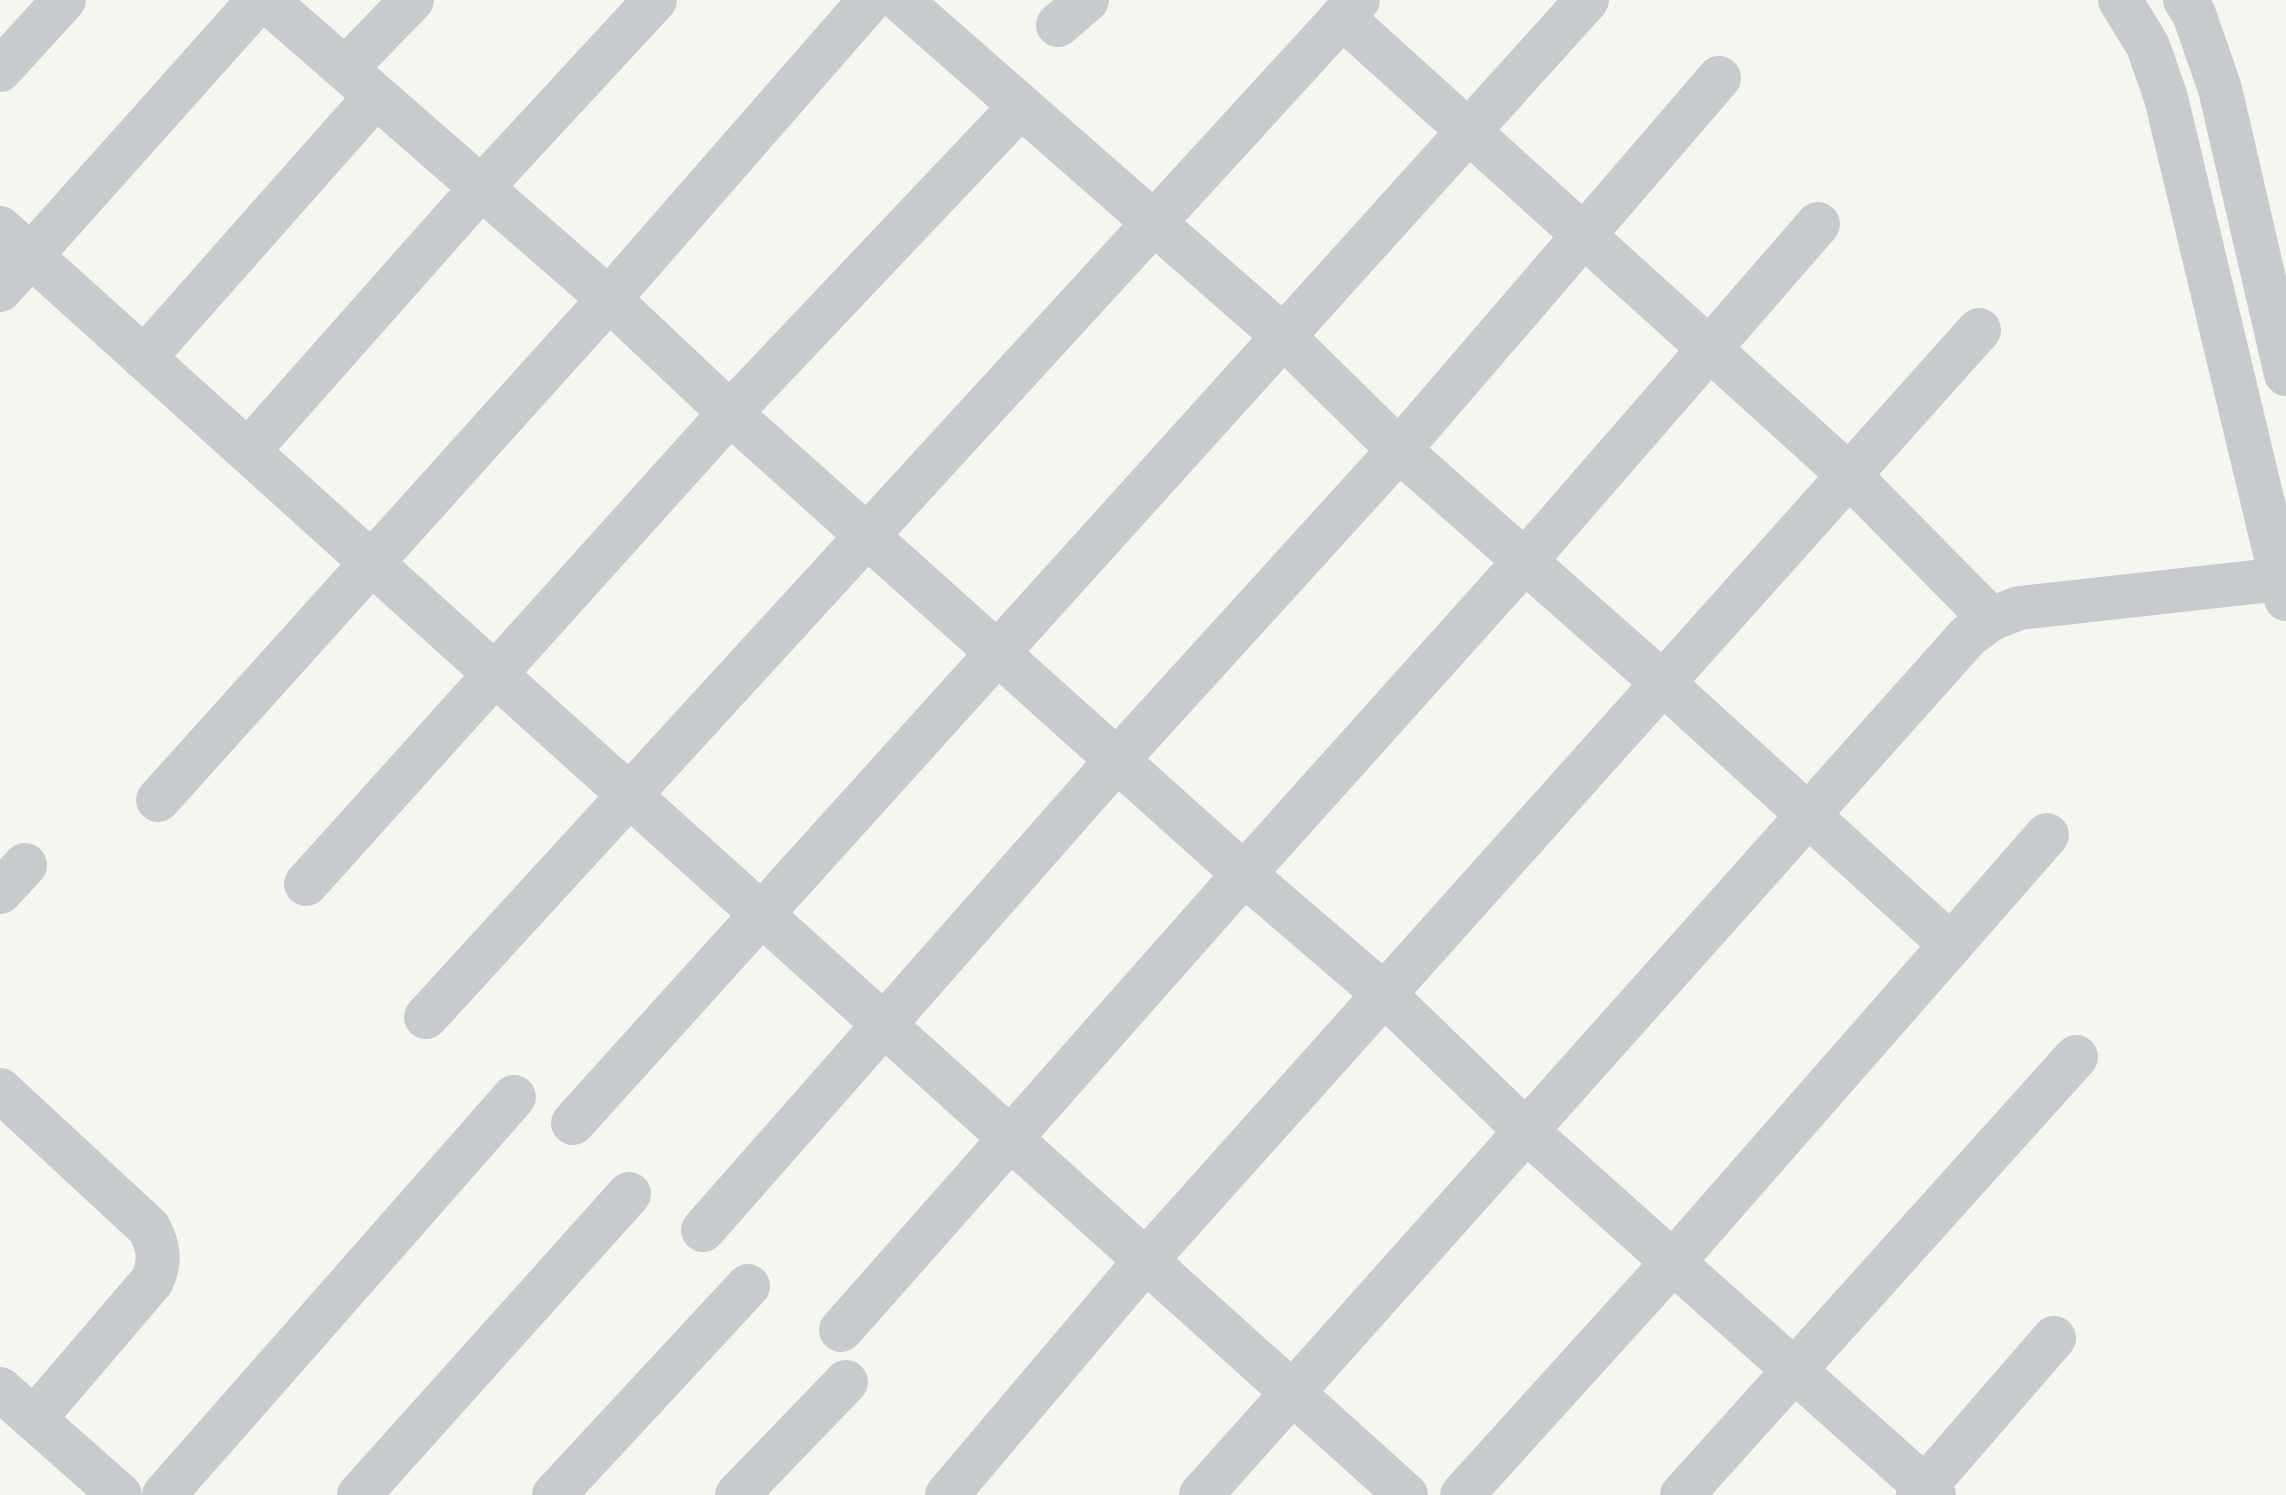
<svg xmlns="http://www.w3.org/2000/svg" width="2286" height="1495" font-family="Cabin,sans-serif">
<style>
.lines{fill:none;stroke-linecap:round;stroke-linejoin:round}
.minor{stroke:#c8cbce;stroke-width:44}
</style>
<rect width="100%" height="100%" fill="#f6f6f1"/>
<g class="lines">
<g class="minor">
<path d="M266 0 609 299 730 413 1244 874 1384 994 1525 1130 1934 1495"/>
<path d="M900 0 1283 336 1399 450 1663 683 1951 945"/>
<path d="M2120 0 2148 46 2166 98 2286 599"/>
<path d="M2185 0 2194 14 2220 89 2286 374"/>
<path d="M1342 17 1849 475 1991 619"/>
<path d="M1058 25 1087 0"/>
<path d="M345 69 412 0"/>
<path d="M0 70 64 0"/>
<path d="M0 228 1406 1495"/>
<path d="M0 290 259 0"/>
<path d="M144 358 376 96"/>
<path d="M248 451 481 188 655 0"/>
<path d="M158 800 609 299 870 0"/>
<path d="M306 884 730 413 1021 106"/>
<path d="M0 892 25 865"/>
<path d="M426 1017 1358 0"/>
<path d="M0 1090 149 1228C159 1247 161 1261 152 1281L34 1419"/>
<path d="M573 1123 1587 0"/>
<path d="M703 1230 1117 760 1399 450 1719 78"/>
<path d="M841 1330 1244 874 1525 561 1818 224"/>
<path d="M0 1389 120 1495"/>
<path d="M164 1495 514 1097"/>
<path d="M359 1495 629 1194"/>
<path d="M554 1495 748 1286"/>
<path d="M737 1495 846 1382"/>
<path d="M947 1495 1147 1259 1979 330"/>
<path d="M1201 1495 1968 636 1991 619 2019 608 2281 579"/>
<path d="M1462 1495 1674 1261 2047 835"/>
<path d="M1682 1495 2076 1057"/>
<path d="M1918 1495 2054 1338"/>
</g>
</g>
</svg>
